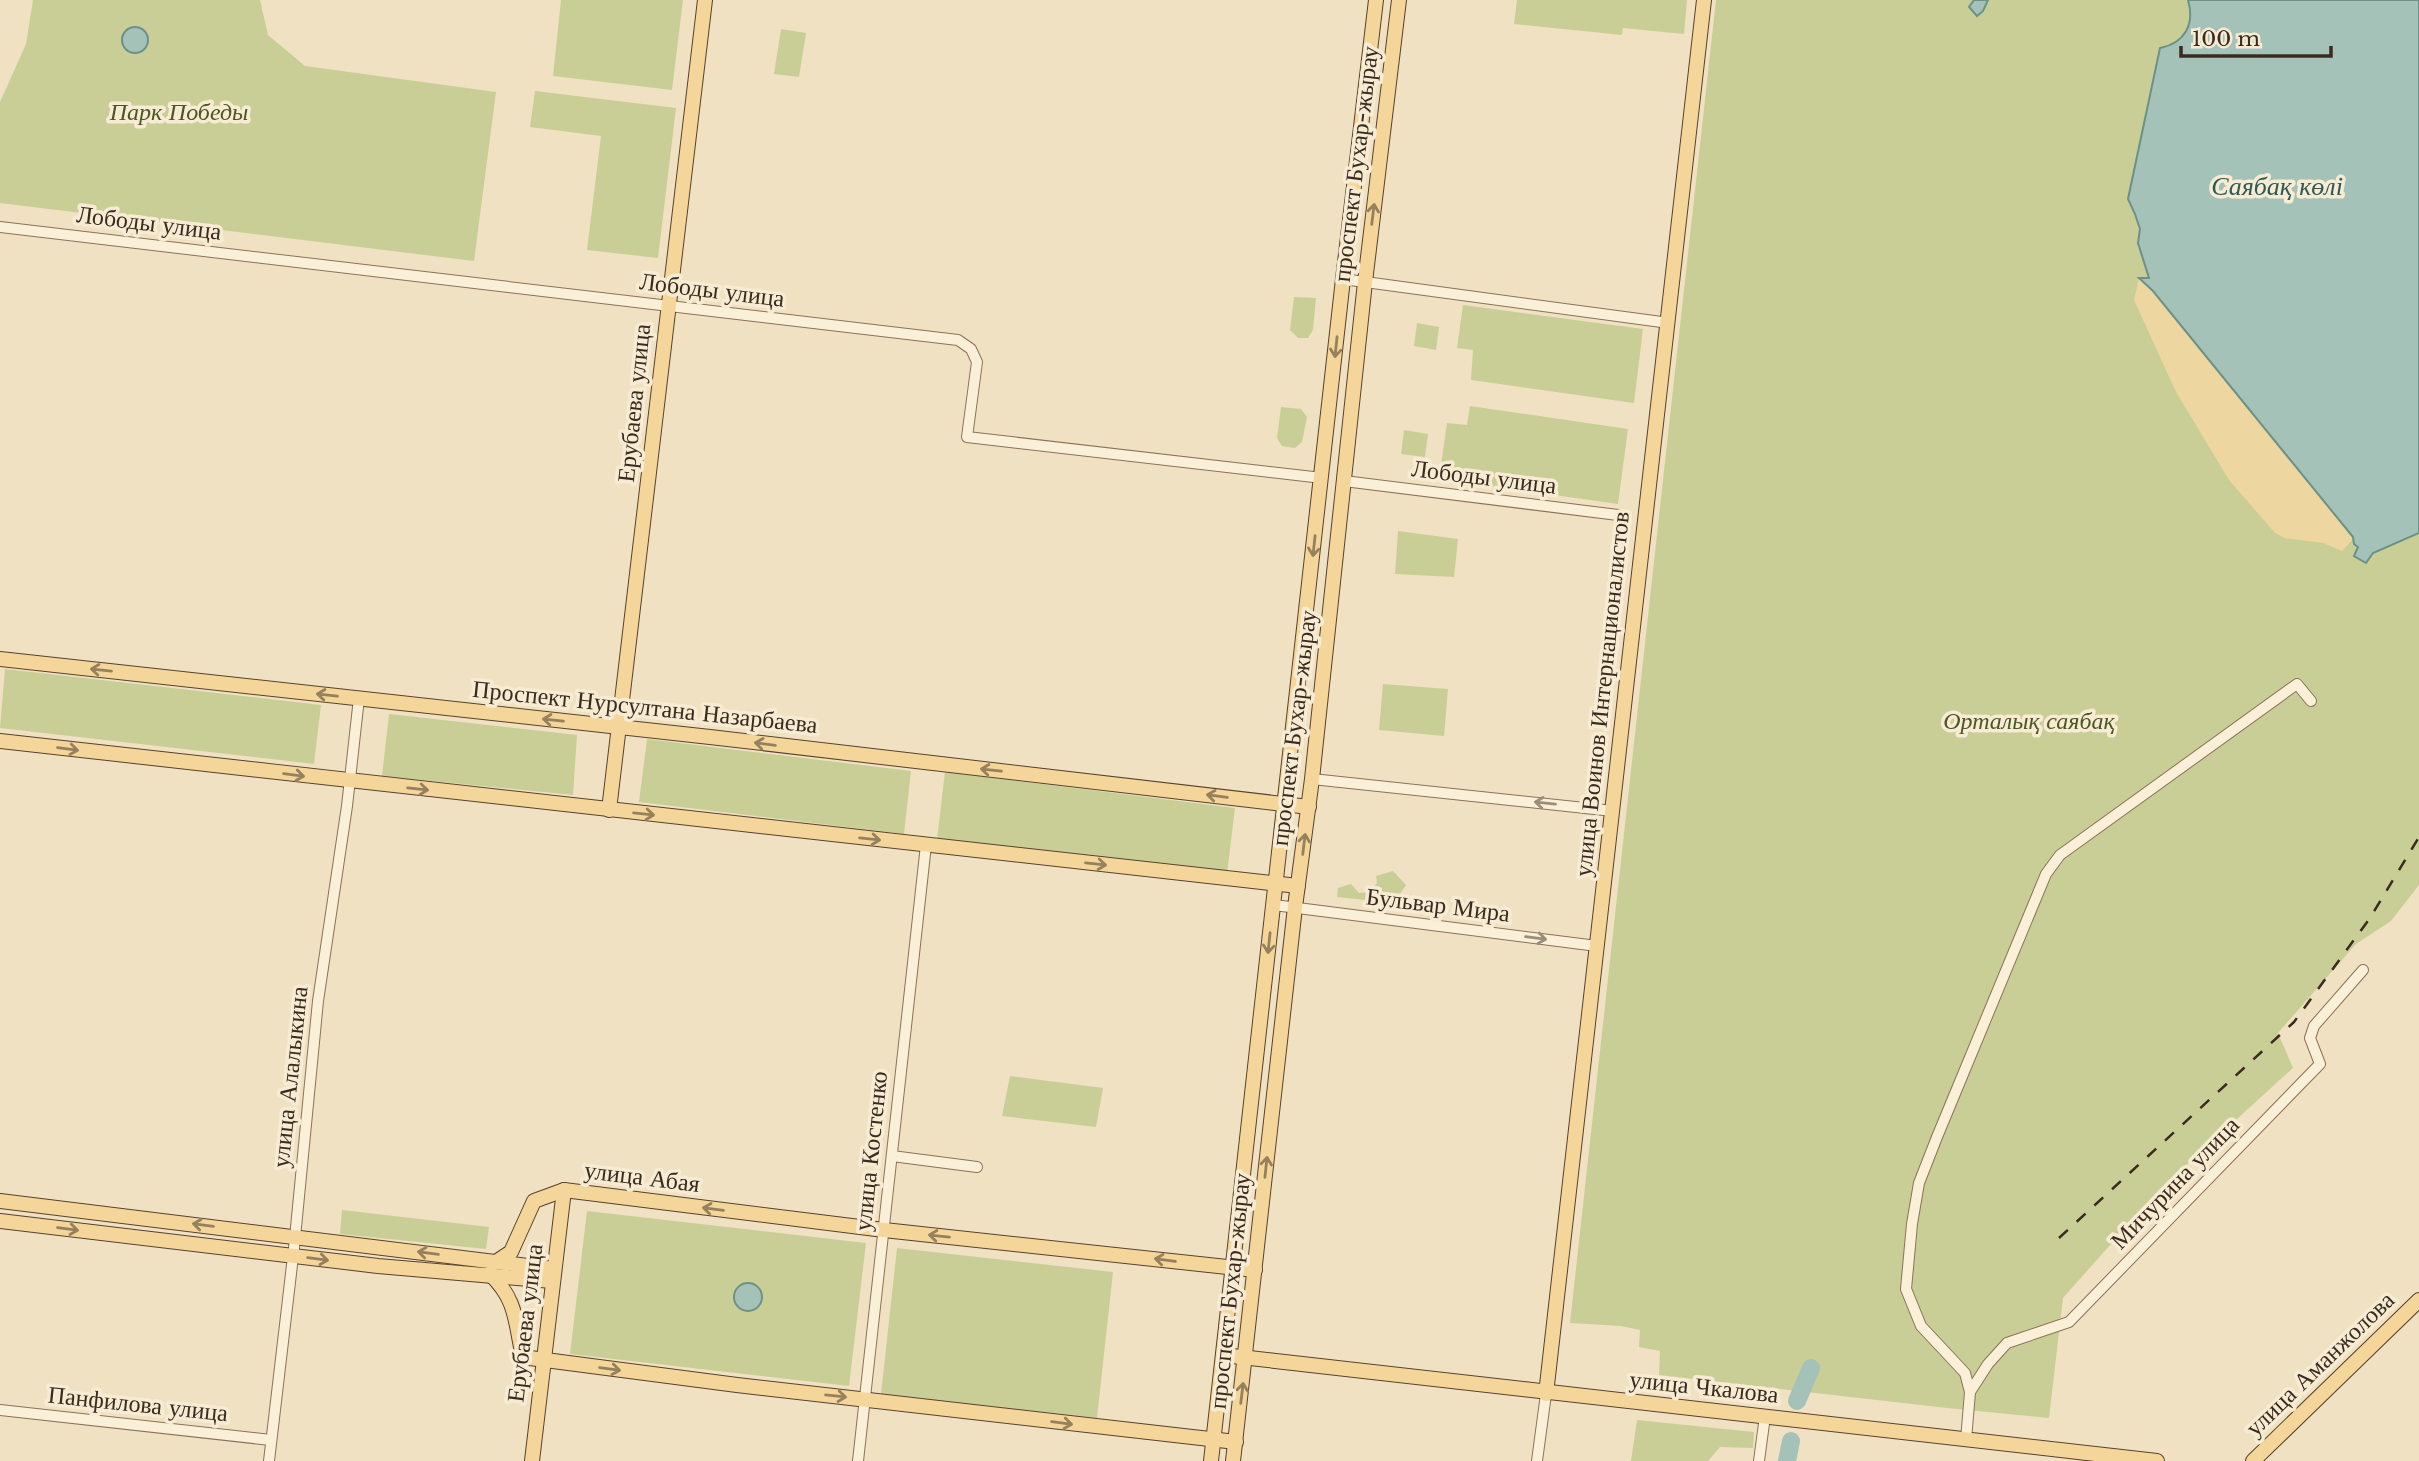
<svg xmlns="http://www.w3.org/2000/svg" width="2419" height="1461" font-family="'Libre Baskerville',serif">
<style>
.green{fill:#c9ce96}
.sand{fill:#edd69f}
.water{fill:#a5c2b9;stroke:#6c9187;stroke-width:2}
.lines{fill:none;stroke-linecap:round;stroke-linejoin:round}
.river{stroke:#a5c2b9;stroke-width:18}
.minor-casing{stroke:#8b7259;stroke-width:12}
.major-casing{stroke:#58412d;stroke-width:16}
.minor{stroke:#faefd7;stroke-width:10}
.major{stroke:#f4d69a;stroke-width:14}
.rail{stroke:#3a2b1e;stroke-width:2.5;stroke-dasharray:12 12;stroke-linecap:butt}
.oneway{stroke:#97805c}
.oneway2{stroke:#9a8d7a}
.labels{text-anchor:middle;stroke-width:7;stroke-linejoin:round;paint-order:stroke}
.park-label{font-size:24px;font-style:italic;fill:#4b5723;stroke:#f7ecd3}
.street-label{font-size:24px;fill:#3a2b1e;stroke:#f7ecd3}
.water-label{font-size:26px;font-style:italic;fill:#2c5a56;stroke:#f7ecd3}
</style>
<rect width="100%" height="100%" fill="#f0e1c3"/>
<g class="green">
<path d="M33 0H260L268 35 305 66 496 92 474 261 0 203V102L26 44Z"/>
<path d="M561 0H683L672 90 553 76Z"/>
<path d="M1517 0H1687L1684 34 1623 28 1622 35 1514 24Z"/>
<path d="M1716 0H2419V885L2391 921 2356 944 2278 1033 2293 1068 2159 1190 2063 1298 2049 1418 1947 1408 1659 1375 1660 1351 1639 1347 1640 1330 1621 1326 1570 1323Z"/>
<path d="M781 29 806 33 799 77 774 74Z"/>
<path d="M535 91 676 108 658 258 587 250 601 136 530 127Z"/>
<path d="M1294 297 1316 298 1313 330 1308 338H1298L1290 330Z"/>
<path d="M1463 305 1643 329 1634 403 1471 380 1473 350 1457 348Z"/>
<path d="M1417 323 1439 327 1436 350 1414 346Z"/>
<path d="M1470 406 1628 429 1618 504 1439 479 1447 423 1467 425Z"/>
<path d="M1281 407 1301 409 1307 417 1302 442 1295 448 1282 446 1277 438Z"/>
<path d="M1404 430 1428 434 1425 457 1401 454Z"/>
<path d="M1398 531 1458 539 1454 577 1395 574Z"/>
<path d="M5 669 321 705 314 764 0 728Z"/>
<path d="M1383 684 1448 689 1444 736 1379 730Z"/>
<path d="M389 714 577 735 573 795 382 776Z"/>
<path d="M647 739 911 771 904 834 639 802Z"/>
<path d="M945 772 1235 808 1227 874 937 839Z"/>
<path d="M1393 871 1406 885 1394 903 1337 897 1338 888 1351 884 1359 893 1370 892 1377 883 1376 876Z"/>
<path d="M1010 1076 1103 1088 1096 1127 1002 1116Z"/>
<path d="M342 1210 489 1227 486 1249 340 1234Z"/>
<path d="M587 1211 866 1243 849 1386 570 1354Z"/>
<path d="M897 1248 1113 1272 1097 1418 881 1394Z"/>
<path d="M1637 1420 1754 1432 1753 1448 1720 1447 1708 1461H1631Z"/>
</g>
<path class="sand" d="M2139 278 2153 291 2354 538 2342 551 2323 543 2285 538 2275 533 2229 480 2176 392 2134 300Z"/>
<g class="water">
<path d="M1974 0H1988L1983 11 1977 16 1969 7Z"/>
<path d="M2188 0H2419V533L2373 553 2366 563 2354 556 2358 547 2354 544 2353 537 2153 291 2139 278H2149L2138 243 2140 229 2135 214 2128 199 2160 48C2185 43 2195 24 2188 0Z"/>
<circle cx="135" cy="40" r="13"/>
<circle cx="748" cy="1297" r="14"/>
</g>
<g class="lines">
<g class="river">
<path d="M1797 1401 1811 1368"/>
<path d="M1787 1461 1791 1441"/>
</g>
<g class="minor-casing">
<g id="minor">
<path d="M0 227 958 340 971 349 977 362 967 437 1322 478"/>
<path d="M1343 279 1669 323"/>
<path d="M1344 481 1618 515"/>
<path d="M1312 779 1613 811"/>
<path d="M1274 905 1597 946"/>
<path d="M892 1156 977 1167"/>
<path d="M1970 1392 1988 1364 2007 1343 2069 1322 2320 1064 2310 1038 2314 1026 2363 970"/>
<path d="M0 1410 271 1440"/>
<path d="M1966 1440 1970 1392 1965 1373 1921 1326 1906 1289 1912 1224 1919 1183 1937 1137 2046 874 2060 855 2297 684 2311 701"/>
<path d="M269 1461 294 1248 318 1001 347 806 359 698"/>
<path d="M858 1461 926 845"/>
<path d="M1537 1461 1546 1394"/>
<path d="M1759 1461 1765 1416"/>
</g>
</g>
<g class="major-casing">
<g id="major">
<path d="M0 659 710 737 1309 807"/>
<path d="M0 741 1298 886"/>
<path d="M609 810 705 0"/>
<path d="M0 1201 553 1269"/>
<path d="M0 1221 378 1266 552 1281"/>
<path d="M496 1262 511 1252 534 1201 564 1190 884 1230 1255 1270"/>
<path d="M490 1274C516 1299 515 1319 522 1352L530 1358 737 1385 1236 1442"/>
<path d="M1223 1355 2157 1461"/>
<path d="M1546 1394 1704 0"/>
<path d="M532 1461 564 1190"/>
<path d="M1211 1461 1343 279 1376 0"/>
<path d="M1233 1461 1295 907 1312 779 1365 282 1399 0"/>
<path d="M2253 1461 2419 1300"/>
</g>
</g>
<use href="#minor" class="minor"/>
<use href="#major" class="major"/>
<path class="rail" d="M2059 1238 2294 1022 2370 918 2419 837"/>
</g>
<defs><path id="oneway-shaft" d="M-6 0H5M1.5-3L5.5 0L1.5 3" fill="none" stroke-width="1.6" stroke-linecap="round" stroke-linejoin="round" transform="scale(1.75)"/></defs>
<g class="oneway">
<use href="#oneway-shaft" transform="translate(1373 214) rotate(-83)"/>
<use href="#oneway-shaft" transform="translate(1336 347) rotate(96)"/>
<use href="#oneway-shaft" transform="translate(1314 546) rotate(96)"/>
<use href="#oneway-shaft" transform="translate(101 670) rotate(-174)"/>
<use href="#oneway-shaft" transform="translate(327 695) rotate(-174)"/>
<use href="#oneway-shaft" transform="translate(553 720) rotate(-174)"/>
<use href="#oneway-shaft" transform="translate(765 744) rotate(-173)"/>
<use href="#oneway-shaft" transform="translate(68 749) rotate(7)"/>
<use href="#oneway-shaft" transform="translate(991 770) rotate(-174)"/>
<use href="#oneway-shaft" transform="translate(294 775) rotate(7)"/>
<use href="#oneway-shaft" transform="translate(418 789) rotate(6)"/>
<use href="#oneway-shaft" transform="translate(1217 796) rotate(-173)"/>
<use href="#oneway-shaft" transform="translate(644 814) rotate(6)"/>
<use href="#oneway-shaft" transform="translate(870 839) rotate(6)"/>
<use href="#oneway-shaft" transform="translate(1304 844) rotate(-83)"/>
<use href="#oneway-shaft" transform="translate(1096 864) rotate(6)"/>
<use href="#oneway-shaft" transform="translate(1269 943) rotate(96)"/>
<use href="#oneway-shaft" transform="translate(1266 1167) rotate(-84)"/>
<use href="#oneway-shaft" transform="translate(713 1209) rotate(-173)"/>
<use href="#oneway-shaft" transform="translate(203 1225) rotate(-173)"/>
<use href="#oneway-shaft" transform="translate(68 1229) rotate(7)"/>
<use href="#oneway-shaft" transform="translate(939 1236) rotate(-174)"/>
<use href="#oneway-shaft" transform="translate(428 1253) rotate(-173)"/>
<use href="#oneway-shaft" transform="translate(318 1259) rotate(7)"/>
<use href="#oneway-shaft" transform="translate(1165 1260) rotate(-173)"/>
<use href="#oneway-shaft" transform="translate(610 1369) rotate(7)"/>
<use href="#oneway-shaft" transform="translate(1242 1393) rotate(-83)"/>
<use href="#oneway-shaft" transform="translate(836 1396) rotate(6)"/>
<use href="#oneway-shaft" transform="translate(1062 1423) rotate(7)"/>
</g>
<g class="oneway2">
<use href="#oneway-shaft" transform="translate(1545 803) rotate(-174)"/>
<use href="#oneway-shaft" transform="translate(1536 938) rotate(7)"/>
</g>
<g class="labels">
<g class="park-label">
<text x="179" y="120">Парк Победы</text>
<text x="2029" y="729">Орталық саябақ</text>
</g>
<g class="street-label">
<text transform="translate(1356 164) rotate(-83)" y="8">проспект Бухар-жырау</text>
<text transform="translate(149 223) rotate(7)" y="8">Лободы улица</text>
<text transform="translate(712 290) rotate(7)" y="8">Лободы улица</text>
<text transform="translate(634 403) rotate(-84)" y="8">Ерубаева улица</text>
<text transform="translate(1484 477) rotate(7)" y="8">Лободы улица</text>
<text transform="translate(1602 694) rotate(-84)" y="8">улица Воинов Интернационалистов</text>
<text transform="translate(645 707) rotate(6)" y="8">Проспект Нурсултана Назарбаева</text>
<text transform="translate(1294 728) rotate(-83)" y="8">проспект Бухар-жырау</text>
<text transform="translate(1438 905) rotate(7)" y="8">Бульвар Мира</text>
<text transform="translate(290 1077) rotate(-84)" y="8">улица Алалыкина</text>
<text transform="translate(871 1151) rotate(-84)" y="8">улица Костенко</text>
<text transform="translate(642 1177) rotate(7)" y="8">улица Абая</text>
<text transform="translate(2175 1183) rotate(-46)" y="8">Мичурина улица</text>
<text transform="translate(1230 1291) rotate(-84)" y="8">проспект Бухар-жырау</text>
<text transform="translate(525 1323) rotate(-83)" y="8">Ерубаева улица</text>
<text transform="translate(2320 1364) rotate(-44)" y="8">улица Аманжолова</text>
<text transform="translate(1704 1387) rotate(6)" y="8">улица Чкалова</text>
<text transform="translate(138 1404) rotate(6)" y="8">Панфилова улица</text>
</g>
<g class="water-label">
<text x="2277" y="195">Саябақ көлі</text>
</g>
</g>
<path d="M2181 46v10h150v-10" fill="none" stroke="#3a2b1e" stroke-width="3.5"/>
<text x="2192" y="46" font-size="21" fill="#3a2b1e" stroke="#f7ecd3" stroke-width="5" paint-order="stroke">100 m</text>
</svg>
